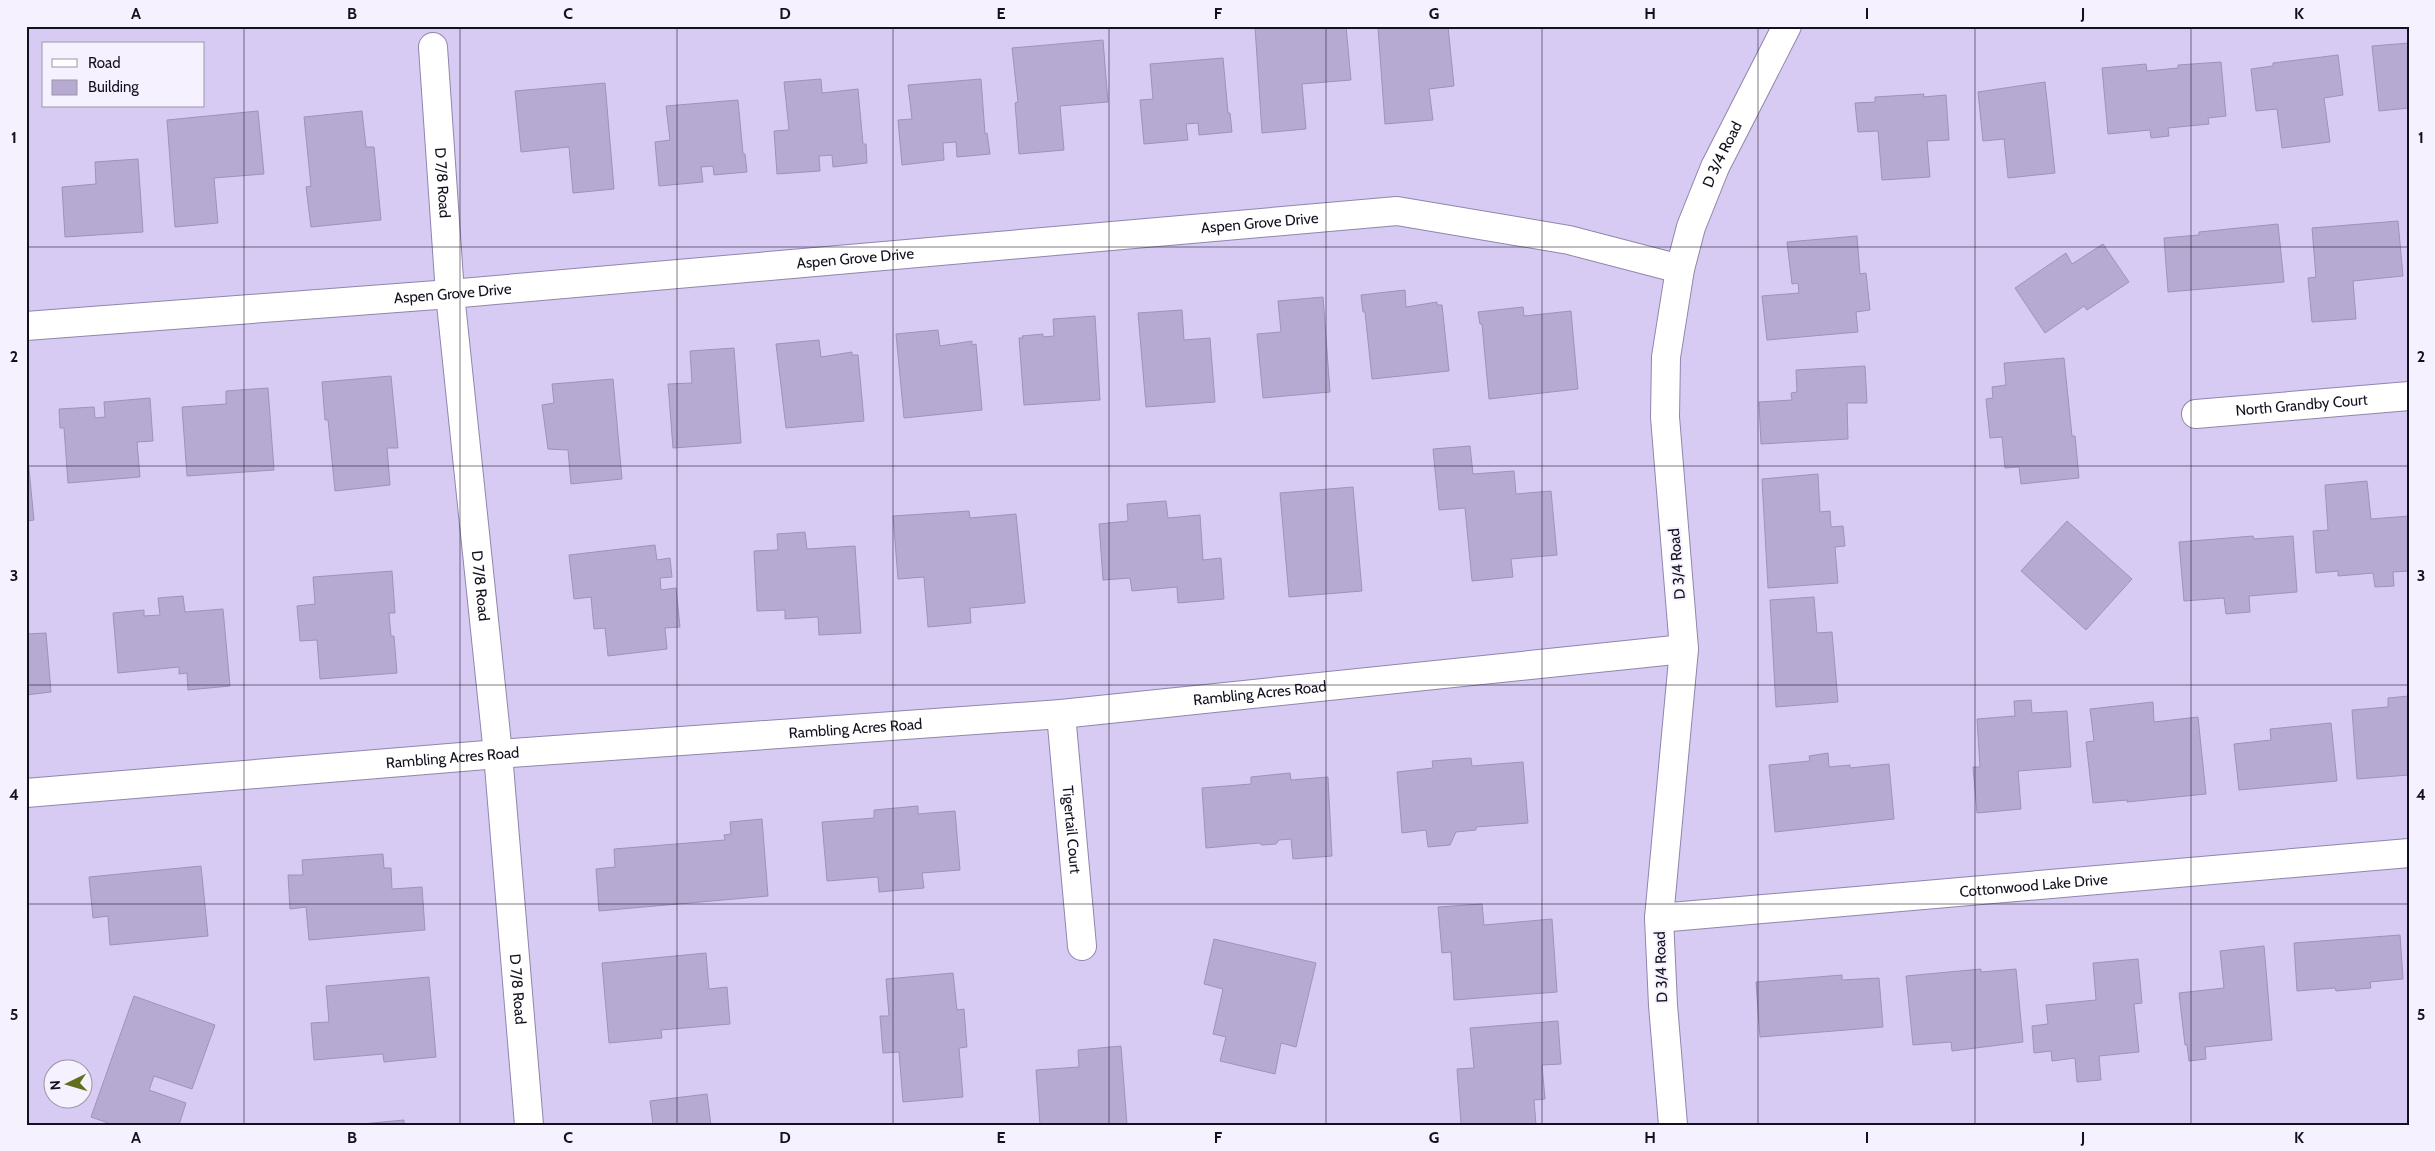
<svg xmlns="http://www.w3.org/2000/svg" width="2435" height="1151" font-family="Cabin,sans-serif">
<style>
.building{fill:#b6aad2;stroke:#9f92ba}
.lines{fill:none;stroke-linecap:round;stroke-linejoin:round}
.minor-casing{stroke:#9185ac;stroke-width:30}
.minor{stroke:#fff;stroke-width:28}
.grid{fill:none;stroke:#15101f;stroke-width:1;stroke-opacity:0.55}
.labels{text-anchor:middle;stroke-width:4;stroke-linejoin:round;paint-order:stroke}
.street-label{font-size:15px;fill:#15101f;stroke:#f5f1fe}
.neatline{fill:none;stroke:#15101f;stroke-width:2}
.grid-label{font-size:16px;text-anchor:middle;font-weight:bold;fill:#15101f}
</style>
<rect width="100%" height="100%" fill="#d7cbf4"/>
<g class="building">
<path d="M1346 26 1351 80 1302 84 1306 129 1262 133 1255 27Z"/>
<path d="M1395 26H1448L1454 86 1429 89 1433 120 1385 124 1378 28Z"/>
<path d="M1103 40 1108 102 1060 106 1064 150 1019 154 1015 103 1018 102 1012 48Z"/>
<path d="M2409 43V108L2379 111 2372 46Z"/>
<path d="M2338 55 2343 95 2324 98 2330 142 2282 148 2277 109 2256 111 2251 69 2273 66V63Z"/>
<path d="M1223 58 1228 113H1230L1232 132 1199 135 1198 123 1186 124 1188 140 1144 144 1140 100 1153 99 1150 64Z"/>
<path d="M2221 62 2226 116 2208 118 2209 124 2168 128 2169 136 2151 138 2150 130 2108 134 2102 68 2146 64 2147 71 2178 68V65Z"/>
<path d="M821 79 822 93 858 89 863 144H866L867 163 833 167 832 155 819 156 820 171 777 174 774 131 789 130 784 82Z"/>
<path d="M981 79 985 134 987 133 990 154 957 157 956 142 943 143 944 160 902 165 898 120 912 119 908 85Z"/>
<path d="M2045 82 2055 173 2008 178 2004 139 1983 141 1978 92Z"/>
<path d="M605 83 614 189 573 193 569 147 521 152 515 91Z"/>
<path d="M1924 94 1923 97 1946 95 1949 140 1927 141 1930 177 1882 180 1878 131 1858 132 1855 103 1875 102V97Z"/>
<path d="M738 100 743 154H745L747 172 714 175 713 166 701 167 703 182 659 186 655 142 670 140 666 106Z"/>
<path d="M258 111 264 174 214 178 218 223 175 227 167 120Z"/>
<path d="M362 111 366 147H374L381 220 311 227 306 187 311 186 304 117Z"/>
<path d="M138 159 143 232 65 237 62 187 96 184 95 162Z"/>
<path d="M2398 221 2403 276 2353 281 2356 319 2312 322 2308 278 2316 277 2312 228Z"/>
<path d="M2278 224 2284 282 2168 292 2164 238 2199 235V232Z"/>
<path d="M1857 236 1860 274 1866 273 1870 310 1856 312 1858 332 1767 340 1762 296 1799 293 1798 283 1792 284 1787 242Z"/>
<path d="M2103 244 2129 282 2087 310 2084 306 2045 333 2015 288 2066 253 2072 264Z"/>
<path d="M1405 290 1406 307 1437 302V305H1442L1449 371 1372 379 1365 312H1363L1361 295Z"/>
<path d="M1323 297 1330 392 1263 398 1257 334 1281 332 1278 301Z"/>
<path d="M1523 307 1524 316 1571 311 1578 389 1489 399 1482 324H1480L1478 312Z"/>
<path d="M1182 310 1184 340 1210 338 1215 402 1146 407 1138 313Z"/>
<path d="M1095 316 1100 400 1024 405 1019 338H1023L1022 336 1043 334V337L1054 336 1053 319Z"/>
<path d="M938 330 940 346 972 341V345L976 344 982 410 904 418 896 334Z"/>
<path d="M819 340 821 357 852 352V355H858L864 421 786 428 776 344Z"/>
<path d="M734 348 741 443 673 448 668 384 692 383 690 351Z"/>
<path d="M2064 358 2072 436H2075L2079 478 2021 484 2019 467 2005 468 2002 437 1990 438 1986 399 1993 398 1992 387 2006 385 2004 363Z"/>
<path d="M1865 366 1867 403H1847L1848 439 1761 444 1759 402 1792 400 1791 393 1797 392 1796 370Z"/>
<path d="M391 376 398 448H387L390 485 335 491 328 420H325L322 382Z"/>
<path d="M613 379 622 479 571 484 568 450 548 449 542 405 554 403 552 384Z"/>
<path d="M268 388 274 470 187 476 182 407 226 404V391Z"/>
<path d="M150 398 153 441 137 442 140 477 68 483 64 428H60L59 409 94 407 95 418 105 417 104 402Z"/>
<path d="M26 439 34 520 26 521Z"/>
<path d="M1470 446 1473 474 1514 471 1516 494 1551 491 1557 555 1511 559 1513 577 1472 581 1465 508 1439 510 1433 449Z"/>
<path d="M1818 474 1820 512 1830 511 1831 527 1843 526 1845 546 1835 547 1838 583 1768 588 1762 479Z"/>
<path d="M2367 481 2371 519 2409 516V571L2393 572 2394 586 2375 587 2373 573 2338 576V571L2316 573 2313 531 2328 530 2325 485Z"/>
<path d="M1353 487 1362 591 1289 597 1280 493Z"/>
<path d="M1166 501 1168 518 1200 515 1203 560 1221 558 1224 599 1178 603 1177 587 1132 591 1130 578 1103 580 1099 524 1128 521 1127 504Z"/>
<path d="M969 511 970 518 1016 514 1025 603 970 608 971 623 928 627 924 577 898 579 893 516Z"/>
<path d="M2067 521 2132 579 2086 630 2021 571Z"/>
<path d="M805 532 807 549 855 546 861 633 819 635 818 617 785 619V610L757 611 754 551 778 550 777 534Z"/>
<path d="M2253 536 2254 539 2293 536 2297 592 2249 596 2250 612 2226 614 2224 598 2184 601 2179 542Z"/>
<path d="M655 545 657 560 670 558 672 577 660 578 661 590 676 588 680 627 665 628 667 649 608 656 605 628 594 629 591 597 574 599 569 555Z"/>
<path d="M392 571 395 613H389L391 636H394L397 673 320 679 317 640 300 641 297 606 315 604 313 577Z"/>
<path d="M183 596 185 612 223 609 230 686 188 690 187 673 179 674V667L118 673 113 613 144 610V616L160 615 158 598Z"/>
<path d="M1814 597 1817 633 1832 632 1838 702 1776 707 1770 600Z"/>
<path d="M46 633 51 692 26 695V634Z"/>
<path d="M2409 696V775L2357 779 2352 710 2388 707V698Z"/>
<path d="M2031 700 2032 713 2067 711 2071 767 2018 771 2021 809 1977 813 1973 767H1980L1977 719 2015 716 2014 701Z"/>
<path d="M2153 702 2154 722 2198 717 2206 794 2127 802V800L2093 803 2086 742 2094 741 2090 709Z"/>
<path d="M2331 723 2337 781 2239 790 2234 744 2271 740 2270 729Z"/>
<path d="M1828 753 1829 767 1850 765V768L1889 764 1894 819 1775 832 1769 765 1810 761 1809 756Z"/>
<path d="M1471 758 1472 766 1523 762 1528 823 1476 827V830L1456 832 1450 845 1428 847 1426 830 1402 833 1397 772 1433 768 1432 761Z"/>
<path d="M1290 773 1291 780 1328 777 1332 856 1293 859 1291 839 1279 840 1276 844 1262 845 1259 843 1206 848 1202 788 1251 784V777Z"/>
<path d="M918 806V814L955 811 960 870 922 873 924 888 879 892 878 877 827 881 822 822 874 818V810Z"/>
<path d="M762 819 768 896 599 911 596 869 615 867 614 849 725 840 724 835 731 834 730 822Z"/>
<path d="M383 854 384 868H391L392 889 422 887 425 930 309 940 306 907 290 909 288 875H303L302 860Z"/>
<path d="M201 866 208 936 110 945 108 916 93 918 89 877Z"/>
<path d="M1482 904 1484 925 1552 919 1557 992 1454 1000 1451 952 1442 953 1438 907Z"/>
<path d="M2400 935 2403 979 2370 982 2371 988 2336 991 2335 988 2297 991 2294 943Z"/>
<path d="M1214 939 1316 963 1296 1047 1281 1043 1275 1074 1220 1061 1226 1037 1213 1034 1223 989 1204 984Z"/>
<path d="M2264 946 2272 1040 2205 1047 2206 1059 2189 1061 2187 1045H2185L2179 993 2224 988 2220 951Z"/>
<path d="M706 953 709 989 727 987 730 1024 661 1030 662 1038 609 1043 602 963Z"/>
<path d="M2138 959 2142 1003 2134 1004 2139 1052 2099 1056 2101 1080 2077 1082 2075 1058 2052 1061 2051 1051 2034 1053 2032 1026 2048 1024 2046 1005 2096 1000 2093 963Z"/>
<path d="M1981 969V972L2016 969 2023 1042 1952 1051 1951 1042 1913 1045 1906 976Z"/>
<path d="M953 973 957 1010 964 1009 967 1047 959 1048 963 1097 903 1102 899 1052 883 1053 880 1016H889L886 979Z"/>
<path d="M1842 975V980L1879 978 1883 1027 1760 1037 1756 982Z"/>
<path d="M429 977 436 1057 384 1062 383 1054 314 1060 311 1023 329 1022 326 986Z"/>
<path d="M134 996 215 1025 192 1089 154 1076 149 1090 186 1103 179 1125H114L91 1117Z"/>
<path d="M1558 1021 1561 1064 1542 1065 1545 1099 1534 1100 1536 1125 1461 1124 1457 1069 1474 1068 1470 1028Z"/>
<path d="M1121 1046 1127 1125H1040L1036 1070 1079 1067 1078 1050Z"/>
<path d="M707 1094 711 1125H653L650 1101Z"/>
<path d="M404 1120V1125H351Z"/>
</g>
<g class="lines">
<g class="minor-casing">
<g id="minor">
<path id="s1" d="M433 47 450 294 498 754 529 1125"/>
<path id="s2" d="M26 326 450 294 1397 211 1569 240 1680 269"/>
<path id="s3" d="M2196 414 2409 396"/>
<path id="s4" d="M1061 714 1082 946"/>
<path id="s5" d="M26 793 498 754 1061 714 1684 649"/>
<path id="s6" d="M1659 918 2409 853"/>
<path id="s7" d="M1673 1125 1663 1005 1659 918 1684 649 1665 417 1666 357 1680 269 1691 227 1715 167 1787 26"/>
</g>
</g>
<use href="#minor" class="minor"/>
</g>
<path class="grid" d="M244 26V1125M460 26V1125M677 26V1125M893 26V1125M1109 26V1125M1326 26V1125M1542 26V1125M1758 26V1125M1975 26V1125M2191 26V1125M26 247H2409M26 466H2409M26 685H2409M26 904H2409"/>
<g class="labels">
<g class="street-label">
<text dy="5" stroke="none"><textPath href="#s7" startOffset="982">D 3/4 Road</textPath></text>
<text dy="5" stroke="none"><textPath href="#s1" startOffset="136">D 7/8 Road</textPath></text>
<text dy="5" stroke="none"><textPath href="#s2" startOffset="1238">Aspen Grove Drive</textPath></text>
<text dy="5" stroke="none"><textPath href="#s2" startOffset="832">Aspen Grove Drive</textPath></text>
<text dy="5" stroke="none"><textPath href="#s2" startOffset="428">Aspen Grove Drive</textPath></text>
<text dy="5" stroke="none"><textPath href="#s3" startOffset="106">North Grandby Court</textPath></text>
<text transform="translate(1677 564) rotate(-95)" y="5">D 3/4 Road</text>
<text dy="5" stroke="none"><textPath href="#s1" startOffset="541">D 7/8 Road</textPath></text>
<text dy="5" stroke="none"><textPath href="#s5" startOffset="1238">Rambling Acres Road</textPath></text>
<text dy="5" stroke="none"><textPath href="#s5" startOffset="832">Rambling Acres Road</textPath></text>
<text dy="5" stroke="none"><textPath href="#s5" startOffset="428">Rambling Acres Road</textPath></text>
<text dy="5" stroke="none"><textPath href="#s4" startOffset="116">Tigertail Court</textPath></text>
<text dy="5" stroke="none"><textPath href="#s6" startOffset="376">Cottonwood Lake Drive</textPath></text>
<text transform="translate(1661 967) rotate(-92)" y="5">D 3/4 Road</text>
<text dy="5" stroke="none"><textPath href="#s1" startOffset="946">D 7/8 Road</textPath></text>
</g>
</g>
<rect width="2435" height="1151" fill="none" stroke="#f5f1fe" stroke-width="55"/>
<rect x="42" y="42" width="162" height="65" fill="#f5f1fe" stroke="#9b97a5"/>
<rect x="52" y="59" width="25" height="8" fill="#ffffff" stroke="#9b97a5"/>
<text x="88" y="68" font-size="15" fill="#15101f">Road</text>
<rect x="52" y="80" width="25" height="15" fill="#b6aad2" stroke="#9b97a5"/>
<text x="88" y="92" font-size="15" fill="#15101f">Building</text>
<g transform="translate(68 1084) rotate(265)"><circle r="24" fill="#f5f1fe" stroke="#9b97a5"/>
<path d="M0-4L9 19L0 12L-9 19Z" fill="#616f1b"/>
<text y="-8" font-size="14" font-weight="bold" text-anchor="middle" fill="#15101f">N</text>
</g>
<rect x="28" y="28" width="2380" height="1096" class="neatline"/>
<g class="grid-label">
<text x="136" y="19">A</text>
<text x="352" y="19">B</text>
<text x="568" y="19">C</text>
<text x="785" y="19">D</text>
<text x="1001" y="19">E</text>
<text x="1218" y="19">F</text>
<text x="1434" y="19">G</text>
<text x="1650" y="19">H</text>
<text x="1867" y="19">I</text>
<text x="2083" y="19">J</text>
<text x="2299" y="19">K</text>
<text x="14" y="143">1</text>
<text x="2421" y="143">1</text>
<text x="14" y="362">2</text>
<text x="2421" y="362">2</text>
<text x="14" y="581">3</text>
<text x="2421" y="581">3</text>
<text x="14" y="800">4</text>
<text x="2421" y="800">4</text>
<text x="14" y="1020">5</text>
<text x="2421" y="1020">5</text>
<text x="136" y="1143">A</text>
<text x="352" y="1143">B</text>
<text x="568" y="1143">C</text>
<text x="785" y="1143">D</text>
<text x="1001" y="1143">E</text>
<text x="1218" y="1143">F</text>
<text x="1434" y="1143">G</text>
<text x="1650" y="1143">H</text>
<text x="1867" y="1143">I</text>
<text x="2083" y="1143">J</text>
<text x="2299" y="1143">K</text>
</g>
</svg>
